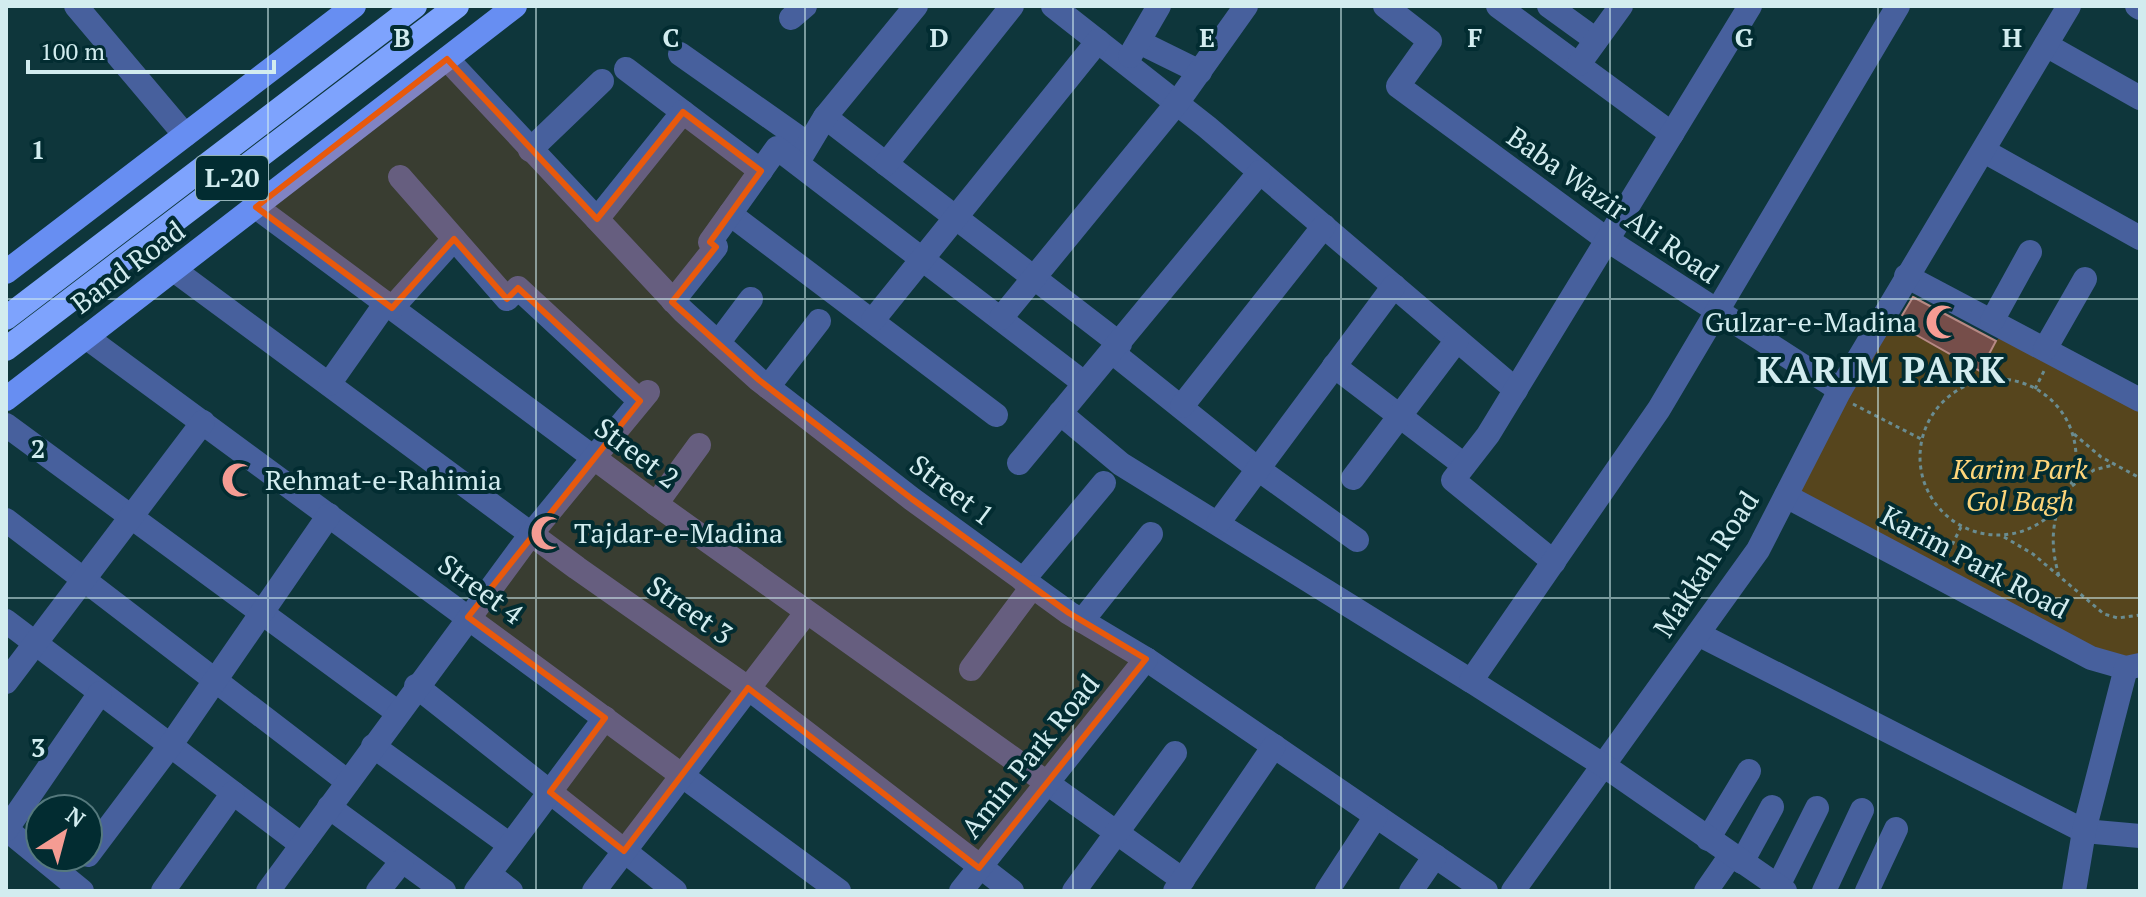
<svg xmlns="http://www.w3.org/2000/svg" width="2146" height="897" font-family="'PT Serif',serif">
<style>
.green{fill:#56451d}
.building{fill:#764e4a;stroke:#b68984;stroke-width:2}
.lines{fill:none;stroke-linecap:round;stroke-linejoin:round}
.path{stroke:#6a8c90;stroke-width:3;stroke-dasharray:4 4;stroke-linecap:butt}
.minor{stroke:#47609d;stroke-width:24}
.major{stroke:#678ef2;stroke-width:24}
.highway{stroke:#7ea3fd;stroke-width:24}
.marked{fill:#e8590c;fill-opacity:0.2;stroke:#e8590c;stroke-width:6;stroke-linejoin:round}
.grid{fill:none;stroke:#d2ecef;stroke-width:2;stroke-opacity:0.55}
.labels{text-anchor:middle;stroke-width:8;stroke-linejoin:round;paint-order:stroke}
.shield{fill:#022c31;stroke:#94b2b6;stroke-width:2}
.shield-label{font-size:26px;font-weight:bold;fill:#d2ecef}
.street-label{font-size:28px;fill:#d2ecef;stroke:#022c31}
.poi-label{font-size:28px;fill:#d2ecef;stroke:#022c31;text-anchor:start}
.park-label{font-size:28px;font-style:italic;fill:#fdd57a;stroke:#022c31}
.district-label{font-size:36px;font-weight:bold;letter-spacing:2px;fill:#d2ecef;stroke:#022c31}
.grid-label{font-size:26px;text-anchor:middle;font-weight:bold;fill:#d2ecef;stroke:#022c31;stroke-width:8;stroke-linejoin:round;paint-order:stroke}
</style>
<rect width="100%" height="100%" fill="#0e363b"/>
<path class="green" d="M1883 316 1980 371 2004 328 2140 400V665L2126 668 1786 496Z"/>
<path class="building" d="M1913 297 1996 341 1980 371 1897 324Z"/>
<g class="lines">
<g class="path">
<circle cx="1998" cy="457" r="78"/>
<path d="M2035 389 2044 371"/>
<path d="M1853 404 1921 439"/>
<path d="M2074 434 2101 457 2140 478"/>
<path d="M2072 486 2094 470 2113 465"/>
<path d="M2058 509C2051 532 2052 552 2059 576"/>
<path d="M2004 537 2033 554 2104 614 2118 618 2140 615"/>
<path d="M1945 559 1961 527"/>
</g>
<g class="minor">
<path d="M76 6 185 135"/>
<path d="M1053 6 1207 127 1516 390"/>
<path d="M1385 6 1430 41 1398 86 1609 241 1840 390"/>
<path d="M1498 6 1672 134"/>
<path d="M1549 6 1596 40"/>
<path d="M2137 6 2140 8"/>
<path d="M791 18 805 6"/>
<path d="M1139 42 1200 72"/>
<path d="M2046 45 2140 98"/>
<path d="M680 54 808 144"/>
<path d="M1130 56 1159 6"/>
<path d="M447 59 683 311 759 380 912 499 1069 613 1146 659 1486 891"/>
<path d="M1579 64 1621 6"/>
<path d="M626 69 761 171"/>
<path d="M825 117 1120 344"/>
<path d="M530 150 602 81"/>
<path d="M1984 151 2140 238"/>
<path d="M798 162 825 117 916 6"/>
<path d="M886 164 1012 6"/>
<path d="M400 177 507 299 518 288 640 401"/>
<path d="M256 207 656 504 1183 880"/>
<path d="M730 214 996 415"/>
<path d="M597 219 683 112"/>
<path d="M174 270 577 568 748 688 1012 891"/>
<path d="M1906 276 2140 400"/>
<path d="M673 301 716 247 710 242 777 148 1084 383"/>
<path d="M392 308 454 239"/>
<path d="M1001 318 1177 103 1246 6"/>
<path d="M873 320 1098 41"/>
<path d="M1992 321 2030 252"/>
<path d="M86 337 839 891"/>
<path d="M718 343 751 299"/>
<path d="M2045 349 2085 279"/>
<path d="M1112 352 1258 469 1357 540"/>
<path d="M1334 366 1464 465"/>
<path d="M329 384 386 303"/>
<path d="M768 387 819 321"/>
<path d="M1182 406 1324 226"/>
<path d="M1060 413 1121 464 1471 681"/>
<path d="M6 425 397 712"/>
<path d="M1019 463 1260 172"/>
<path d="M1353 478 1457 340"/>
<path d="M1786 496 2091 658 2126 668 2140 665"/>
<path d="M656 504 699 445"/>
<path d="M6 520 348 782"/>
<path d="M1218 523 1394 286"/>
<path d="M1554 562 1453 480 1488 435 1750 6"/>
<path d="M1023 580 1104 483"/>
<path d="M6 621 302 845"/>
<path d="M1082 621 1151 534"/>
<path d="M1698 634 2084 831 2140 836"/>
<path d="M971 669 1032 587"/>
<path d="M6 682 203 422"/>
<path d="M416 686 675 891"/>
<path d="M373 746 510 845"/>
<path d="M329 807 444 891"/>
<path d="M6 829 82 891"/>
<path d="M6 830 100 693"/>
<path d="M1708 839 1749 771"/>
<path d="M88 855 170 746 329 515"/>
<path d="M1742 862 1772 807"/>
<path d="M489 874 511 891"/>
<path d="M1778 886 1817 808"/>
<path d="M163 891 233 793"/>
<path d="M268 891 531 534 648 392"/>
<path d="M378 891 402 861"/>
<path d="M476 891 605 718"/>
<path d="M594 891 806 613"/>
<path d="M961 891 1146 659"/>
<path d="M1074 891 1175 753"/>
<path d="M1175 891 1274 746"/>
<path d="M1327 891 1376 816"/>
<path d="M1411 891 1435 856"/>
<path d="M1513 891 1758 550 1840 390 2069 6"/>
<path d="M1706 891 1731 855"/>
<path d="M1785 891 1603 765 1471 681 1659 409 1898 6"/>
<path d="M1824 891 1862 810"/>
<path d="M1867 891 1896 829"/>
<path d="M2074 891 2084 831 2126 668"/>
</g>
<g class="major">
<path d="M6 272 354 6"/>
<path d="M6 399 515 6"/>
</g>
<g class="highway">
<path d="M6 318 415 6"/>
<path d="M6 349 457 6"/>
</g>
</g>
<path class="marked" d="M447 59 597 219 683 112 761 171 710 242 716 247 672 302 759 380 912 499 1069 613 1146 659 979 868 748 688 624 851 550 792 605 718 468 617 640 401 518 288 507 299 454 239 392 308 256 207Z"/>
<path class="grid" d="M268 6V891M536 6V891M805 6V891M1073 6V891M1341 6V891M1610 6V891M1878 6V891M6 299H2140M6 598H2140"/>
<defs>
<g id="mosque-bare" transform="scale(2.76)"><path d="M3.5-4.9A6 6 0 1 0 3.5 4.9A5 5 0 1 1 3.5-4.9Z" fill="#f59c93" stroke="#022c31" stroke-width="2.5" paint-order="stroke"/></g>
</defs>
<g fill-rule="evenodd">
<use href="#mosque-bare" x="1943" y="322"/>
<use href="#mosque-bare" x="239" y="480"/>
<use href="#mosque-bare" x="548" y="533"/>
</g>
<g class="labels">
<rect class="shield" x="196" y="156" width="72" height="44" rx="6"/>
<g class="shield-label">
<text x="232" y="187">L-20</text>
</g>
<g class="street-label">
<text transform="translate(1613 205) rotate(35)" y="10">Baba Wazir Ali Road</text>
<text transform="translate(128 267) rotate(-37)" y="10">Band Road</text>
<text transform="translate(637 453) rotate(37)" y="10">Street 2</text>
<text transform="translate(952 490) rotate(37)" y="10">Street 1</text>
<text transform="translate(1975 562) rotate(28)" y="10">Karim Park Road</text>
<text transform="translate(1706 564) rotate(-57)" y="10">Makkah Road</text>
<text transform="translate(481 589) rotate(36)" y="10">Street 4</text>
<text transform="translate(690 610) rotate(35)" y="10">Street 3</text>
<text transform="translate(1030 756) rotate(-51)" y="10">Amin Park Road</text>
</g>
<g class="poi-label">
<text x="1917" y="332" text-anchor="end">Gulzar-e-Madina</text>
<text x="265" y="490">Rehmat-e-Rahimia</text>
<text x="574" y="543">Tajdar-e-Madina</text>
</g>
<g class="park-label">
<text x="2020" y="479">Karim Park<tspan x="2020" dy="32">Gol Bagh</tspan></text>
</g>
<g class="district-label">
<text x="1882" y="383">KARIM PARK</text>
</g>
</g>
<g class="grid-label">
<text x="402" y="47">B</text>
<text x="671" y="47">C</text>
<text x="939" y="47">D</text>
<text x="1207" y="47">E</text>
<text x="1475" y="47">F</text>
<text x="1744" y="47">G</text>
<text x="2012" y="47">H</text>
<text x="38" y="159">1</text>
<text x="38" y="458">2</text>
<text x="38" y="757">3</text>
</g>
<rect width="2146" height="897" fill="none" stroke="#d2ecef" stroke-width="16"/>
<g transform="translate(64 833) rotate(36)"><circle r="38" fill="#022c31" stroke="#55797d" stroke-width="2"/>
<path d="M0-6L14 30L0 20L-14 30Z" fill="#f59c93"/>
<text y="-12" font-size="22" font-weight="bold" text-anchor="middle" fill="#d2ecef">N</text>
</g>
<path d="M28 60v12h246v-12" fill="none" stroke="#d2ecef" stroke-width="4"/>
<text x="40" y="60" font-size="24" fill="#d2ecef" stroke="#022c31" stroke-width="6" paint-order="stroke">100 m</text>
</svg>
